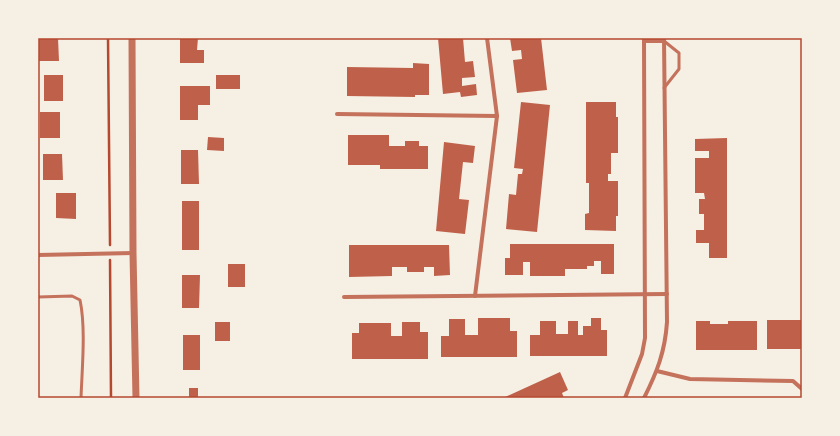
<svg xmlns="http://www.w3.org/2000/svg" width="840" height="436" font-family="'Source Serif 4',serif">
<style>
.building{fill:#bf614a}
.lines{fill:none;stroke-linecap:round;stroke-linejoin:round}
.path{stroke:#b5482f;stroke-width:2.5}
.service{stroke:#c5725c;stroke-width:3}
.minor{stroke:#c5725c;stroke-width:4}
.tertiary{stroke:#c5725c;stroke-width:7}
.neatline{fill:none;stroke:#b5482f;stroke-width:1.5}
</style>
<rect width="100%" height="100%" fill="#f6efe4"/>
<g class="building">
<path d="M39 38H58L59 61H39Z"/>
<path d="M180 38H198L197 50H204V63H180Z"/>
<path d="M438 38H463L465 62 473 61 475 77 462 78V86L476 84 477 95 461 97 460 92 443 94Z"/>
<path d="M510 38H541L547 90 517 93 513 60 522 59 521 50 512 51Z"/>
<path d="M413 63 429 64V95H415V97L347 96V67L413 68Z"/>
<rect x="44" y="75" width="19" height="26"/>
<rect x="216" y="75" width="24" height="14"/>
<path d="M180 86H210V105H198V120H180Z"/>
<path d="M521 102 550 105 537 232 506 229 509 194 516 195 518 174H522L523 169 514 168Z"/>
<path d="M586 102H616V117H618V153H611V174H608V181H618V216H616V231L585 230V214L589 213V183H586Z"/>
<rect x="40" y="112" width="20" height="26"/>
<path d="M348 135H389V146H405V141H419V146H428V169H380V165H348Z"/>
<path d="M208 137 224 138V151L207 150Z"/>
<path d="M727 138V258H709V243H696V230H704V214H699V199H705L704 193H695V158H709V151H695V139Z"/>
<path d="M444 142 475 146 473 163 463 162 459 199 469 200 465 234 436 231Z"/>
<path d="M181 150H198L199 184H181Z"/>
<path d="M43 154H62L63 180H43Z"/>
<path d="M56 193H76V219L56 218Z"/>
<rect x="182" y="201" width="17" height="49"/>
<path d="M510 244H614V274H601V261H594V266H587V269H565V276H530V262H523V275H505V258H510Z"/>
<path d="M349 245H449L450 275 434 276V267H424V272H407V267H392V276L349 277Z"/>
<rect x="228" y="264" width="17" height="23"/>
<path d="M182 275H200L199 308H182Z"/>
<path d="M478 318H510V331H517V357H441V336H449V319H465V335H478Z"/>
<path d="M591 318H601V330H607V356H530V335H540V321H556V334H568V321H578V335H583V326H591Z"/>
<rect x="767" y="320" width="35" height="29"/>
<path d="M696 321H710V324H728V321H757V350H696Z"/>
<rect x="215" y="322" width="15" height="19"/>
<path d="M402 322H420V332H428V359H352V333H359V323H391V336H402Z"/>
<rect x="183" y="335" width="17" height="35"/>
<path d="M560 372 568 390 562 393 564 398H503Z"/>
<rect x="189" y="388" width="9" height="10"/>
</g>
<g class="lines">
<g class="path">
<path d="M108 38 110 245"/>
<path d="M110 260 111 398"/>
</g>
<g class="service">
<path d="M664 41 679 53V69L664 88"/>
<path d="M38 297 72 296 80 300C86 328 82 369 81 398"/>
</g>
<g class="minor">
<path d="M644 41H664"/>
<path d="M337 114 497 116"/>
<path d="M38 255 133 253"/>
<path d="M475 296 497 116 487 38"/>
<path d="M344 297 667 294"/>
<path d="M657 371 690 379 793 381 802 389"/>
<path d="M625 398 642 354 645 338 644 38"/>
<path d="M644 398C657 372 665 352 667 322L664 38"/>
</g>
<path class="tertiary" d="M132 38 133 253 136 398"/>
</g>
<rect width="840" height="436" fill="none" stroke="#f6efe4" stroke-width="78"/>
<rect x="39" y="39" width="762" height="358" class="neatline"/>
</svg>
